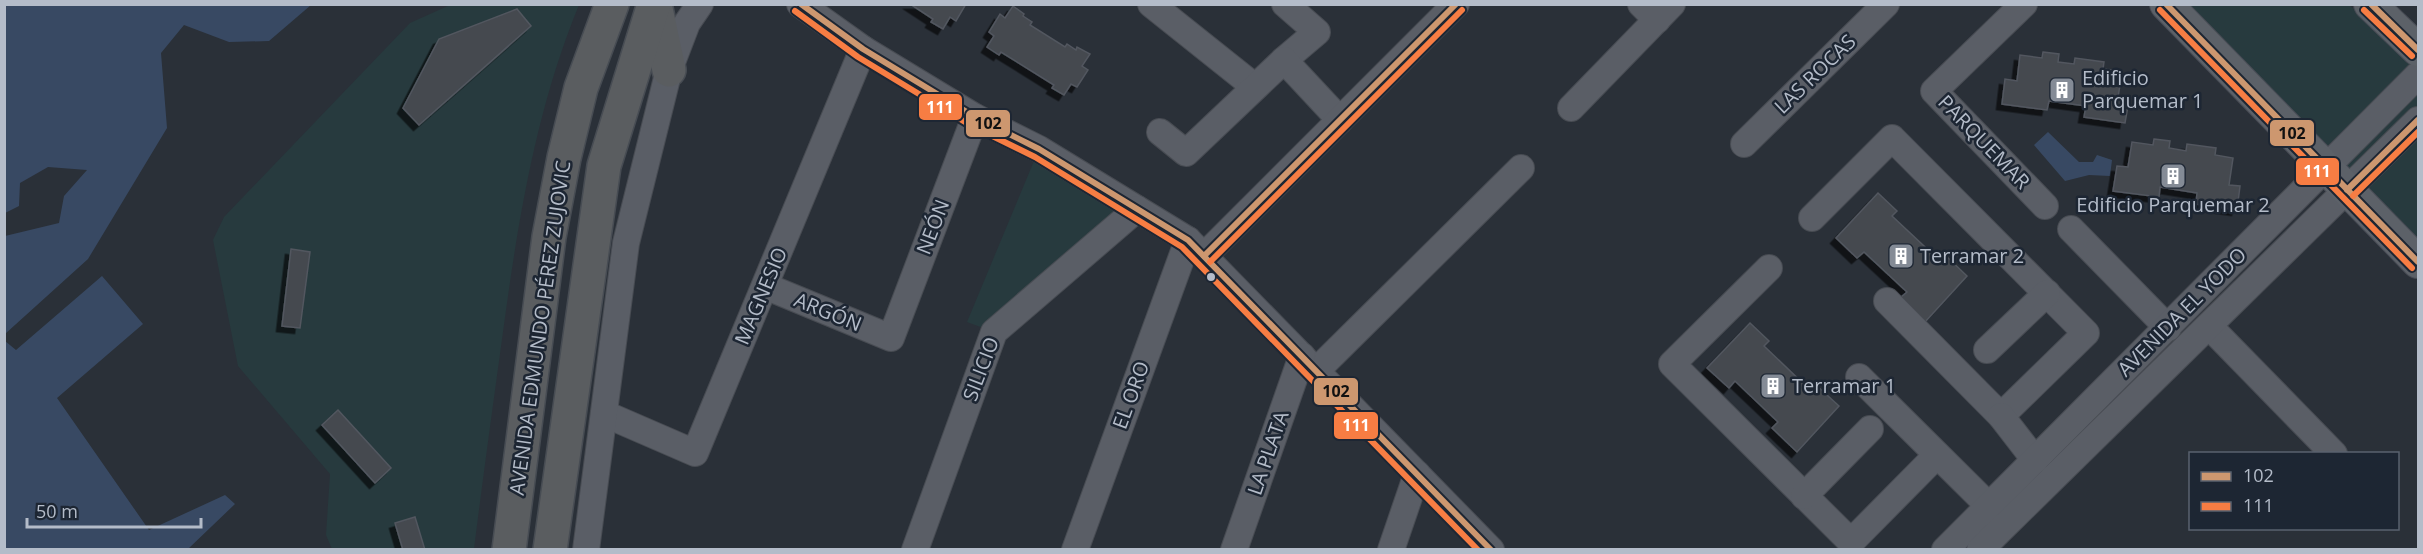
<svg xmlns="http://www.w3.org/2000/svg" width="2423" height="554" font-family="'Open Sans',sans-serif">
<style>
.green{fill:#273a3e}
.water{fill:#384963}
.building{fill:#444950;stroke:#52575f;stroke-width:1.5;filter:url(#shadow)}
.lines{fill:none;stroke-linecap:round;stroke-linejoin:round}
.minor-casing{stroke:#484c53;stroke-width:28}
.major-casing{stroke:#484c55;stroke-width:34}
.highway-casing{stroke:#474c53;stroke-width:36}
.minor{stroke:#5a5e66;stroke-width:26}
.major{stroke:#5c6168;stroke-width:32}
.highway{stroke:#5a5d60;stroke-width:33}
.bus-1-casing{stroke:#1d2633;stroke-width:10}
.bus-2-casing{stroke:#1d2633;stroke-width:10}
.bus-1{stroke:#cd976f;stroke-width:6}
.bus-2{stroke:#f77d43;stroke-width:6}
.bus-dot{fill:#b4bcc9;stroke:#1d2633;stroke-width:2}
.labels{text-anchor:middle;stroke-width:5;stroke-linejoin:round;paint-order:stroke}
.street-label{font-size:20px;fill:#b4bcc9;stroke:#1d2633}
.poi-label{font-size:20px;fill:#b4bcc9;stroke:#1d2633;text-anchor:start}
.line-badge{stroke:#1d2633;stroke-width:2}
.badge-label{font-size:16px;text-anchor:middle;font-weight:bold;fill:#fff}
.pale-badge-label{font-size:16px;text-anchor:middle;font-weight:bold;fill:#111}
</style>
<defs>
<filter id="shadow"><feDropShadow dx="-5.5" dy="5.5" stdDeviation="0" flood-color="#0009"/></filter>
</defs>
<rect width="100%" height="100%" fill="#2a3038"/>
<g class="green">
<path d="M450 5H579C536 109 518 221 503 332 493 405 483 477 474 549H332L326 535 330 474 238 366 213 240 224 217 410 23Z"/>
<path d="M2183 5H2349L2418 66V242Z"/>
<path d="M1039 149 1137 209 994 332 967 322Z"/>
</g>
<g class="water">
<path d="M5 4 311 5 269 41 229 42 184 25 161 53 167 128 88 259 5 334V236L59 223 64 196 87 170 48 167 20 183 19 206 5 213Z"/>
<path d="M2048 132 2079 162H2093L2097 155 2112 160 2110 176 2089 175 2065 181 2034 145Z"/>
<path d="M102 276 143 324 57 398 149 530 225 495 235 504 188 549H5V341L16 350Z"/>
</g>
<g class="building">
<path d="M910 4H966L956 21 950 17 943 29 931 22 933 19Z"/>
<path d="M1013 6 1024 14 1023 16 1032 22 1030 25 1065 47 1067 44 1076 50 1077 47 1090 54 1082 66 1088 70 1077 87 1071 84 1064 95 1052 88 1054 85 1001 52 999 55 987 47 994 36 989 32 1000 14 1005 18Z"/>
<path d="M517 9 531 26 419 125 403 108 439 39Z"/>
<path d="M2043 52 2059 54 2058 62 2074 64 2075 58 2104 62 2103 69 2122 71 2118 98 2129 100 2125 123 2084 117 2086 106 2049 101 2047 110 2002 104 2005 79 2017 81 2020 55 2042 58Z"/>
<path d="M2154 139 2170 141 2169 148 2186 151 2187 144 2216 148 2215 155 2233 158 2229 185 2240 186 2237 210 2196 204 2197 193 2160 187 2159 197 2113 191 2117 166 2128 167 2132 142 2153 145Z"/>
<path d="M1878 193 1897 211 1892 216 1939 260 1944 254 1967 276 1925 322 1900 298 1907 292 1864 252 1857 258 1836 238Z"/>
<path d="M291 249 310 252 300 328 282 326Z"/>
<path d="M1750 323 1769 341 1764 346 1810 390 1815 384 1839 406 1797 452 1772 428 1778 422 1735 381 1729 388 1707 368Z"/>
<path d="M338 410 391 468 375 483 322 425Z"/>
<path d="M415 517 425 550H403L395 523Z"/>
</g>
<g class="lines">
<g class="minor-casing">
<g id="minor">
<path d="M800 4 863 49 975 117 1039 149 1188 240 1491 550"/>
<path d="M1151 4 1255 87"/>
<path d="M1641 4 1657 20"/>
<path d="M2024 4 1934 91 2045 206"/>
<path d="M1284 60 1317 32 1285 4"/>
<path d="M1571 108 1672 4"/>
<path d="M1160 132 1186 153 1284 60 1340 120"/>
<path d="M1744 144 1886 4"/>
<path d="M1812 218 1892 138 2086 333 2001 416 1887 301"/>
<path d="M2071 229 2168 328"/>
<path d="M1204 256 1456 4"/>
<path d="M1769 268 1672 364 1851 542 1937 455"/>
<path d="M765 286 891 338 975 117"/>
<path d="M2209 326 2334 454"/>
<path d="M1987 350 2047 293"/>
<path d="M1316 371 1521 168"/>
<path d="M1859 377 1989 506"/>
<path d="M605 414 695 453 863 49"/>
<path d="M2001 416 2035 460"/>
<path d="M1804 496 1870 429"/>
<path d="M586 550 626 243 669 70 687 23 700 4"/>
<path d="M915 550 994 332 1137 209"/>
<path d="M1075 550 1188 240"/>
<path d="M1234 550 1302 356"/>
<path d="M1391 550 1417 474"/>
<path d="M1945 550 2418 75"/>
<path d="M1980 550 2418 120"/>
</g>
</g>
<g class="major-casing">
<g id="major">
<path d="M2166 4 2418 262"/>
<path d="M2370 4 2418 50"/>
</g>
</g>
<g class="highway-casing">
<g id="highway">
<path d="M655 4 669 70"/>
<path d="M509 550 549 237 564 158 581 88 612 4"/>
<path d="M550 550 604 166 654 4"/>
</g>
</g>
<use href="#minor" class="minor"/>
<use href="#major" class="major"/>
<use href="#highway" class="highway"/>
<g class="bus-1-casing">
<g id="bus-1">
<path d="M801 4 863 49 975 117 1039 149 1188 240 1491 550"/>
<path d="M2166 4 2418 262"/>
<path d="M2371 4 2418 50"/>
<path d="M2347 190 2418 120"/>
<path d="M1204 256 1456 4"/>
</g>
</g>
<g class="bus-2-casing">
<g id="bus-2">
<path d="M2160 10 2412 268"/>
<path d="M2364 10 2412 56"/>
<path d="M795 11 858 57 970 125 1035 157 1182 247 1478 550"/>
<path d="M2353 196 2418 132"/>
<path d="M1210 262 1462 10"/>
</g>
</g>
<use href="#bus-1" class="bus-1"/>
<use href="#bus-2" class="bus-2"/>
</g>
<defs>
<g id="building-square" transform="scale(1.35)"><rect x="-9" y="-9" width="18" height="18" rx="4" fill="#848b96" stroke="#1d2633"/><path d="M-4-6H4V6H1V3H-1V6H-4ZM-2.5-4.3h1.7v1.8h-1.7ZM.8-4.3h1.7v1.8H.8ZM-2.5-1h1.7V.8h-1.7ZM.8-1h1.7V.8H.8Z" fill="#fff"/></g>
</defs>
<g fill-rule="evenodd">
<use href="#building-square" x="2062" y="90"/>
<use href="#building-square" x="2173" y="176"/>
<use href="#building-square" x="1901" y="256"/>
<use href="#building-square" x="1773" y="386"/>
</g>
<circle class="bus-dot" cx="1211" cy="277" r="5"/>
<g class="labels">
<g class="street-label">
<text transform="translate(1815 74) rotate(-44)" y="7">LAS ROCAS</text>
<text transform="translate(1984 142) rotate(46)" y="7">PARQUEMAR</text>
<text transform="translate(933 227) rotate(-69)" y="7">NEÓN</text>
<text transform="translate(761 296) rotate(-67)" y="7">MAGNESIO</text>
<text transform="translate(828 312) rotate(22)" y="7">ARGÓN</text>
<text transform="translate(2182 312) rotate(-45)" y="7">AVENIDA EL YODO</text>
<text transform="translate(540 328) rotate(-82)" y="7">AVENIDA EDMUNDO PÉREZ ZUJOVIC</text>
<text transform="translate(981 369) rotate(-69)" y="7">SILICIO</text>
<text transform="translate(1131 395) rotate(-70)" y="7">EL ORO</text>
<text transform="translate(1268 453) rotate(-71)" y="7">LA PLATA</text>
</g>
<g class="poi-label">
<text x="2082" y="85">Edificio<tspan x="2082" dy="23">Parquemar 1</tspan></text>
<text x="2173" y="212" text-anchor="middle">Edificio Parquemar 2</text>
<text x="1920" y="263">Terramar 2</text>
<text x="1792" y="393">Terramar 1</text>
</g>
</g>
<g class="line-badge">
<rect x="918" y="93" width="45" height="28" rx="6" fill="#f77d43"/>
<rect x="965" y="109" width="46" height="29" rx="6" fill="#cd976f"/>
<rect x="2269" y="119" width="46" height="28" rx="6" fill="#cd976f"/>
<rect x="2295" y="157" width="45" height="29" rx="6" fill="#f77d43"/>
<rect x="1313" y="377" width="46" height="29" rx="6" fill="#cd976f"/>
<rect x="1333" y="411" width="46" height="29" rx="6" fill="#f77d43"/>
</g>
<g class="badge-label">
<text x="940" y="113">111</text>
<text x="2317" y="177">111</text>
<text x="1356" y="431">111</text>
</g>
<g class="pale-badge-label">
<text x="988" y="129">102</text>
<text x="2292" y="139">102</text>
<text x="1336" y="397">102</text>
</g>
<rect width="2423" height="554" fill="none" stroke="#b4bcc9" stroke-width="12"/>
<rect x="2189" y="452" width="210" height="78" fill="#1d2633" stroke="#59626f" stroke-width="1.5"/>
<rect x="2201" y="472" width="30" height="9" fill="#cd976f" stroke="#59626f" stroke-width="1.5"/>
<text x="2243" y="482" font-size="18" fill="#b4bcc9">102</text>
<rect x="2201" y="502" width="30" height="9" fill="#f77d43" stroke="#59626f" stroke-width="1.5"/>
<text x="2243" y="512" font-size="18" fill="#b4bcc9">111</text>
<path d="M27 518v9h174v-9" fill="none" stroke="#b4bcc9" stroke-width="3"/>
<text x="36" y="518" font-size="18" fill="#b4bcc9" stroke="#1d2633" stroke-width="4.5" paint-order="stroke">50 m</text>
</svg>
